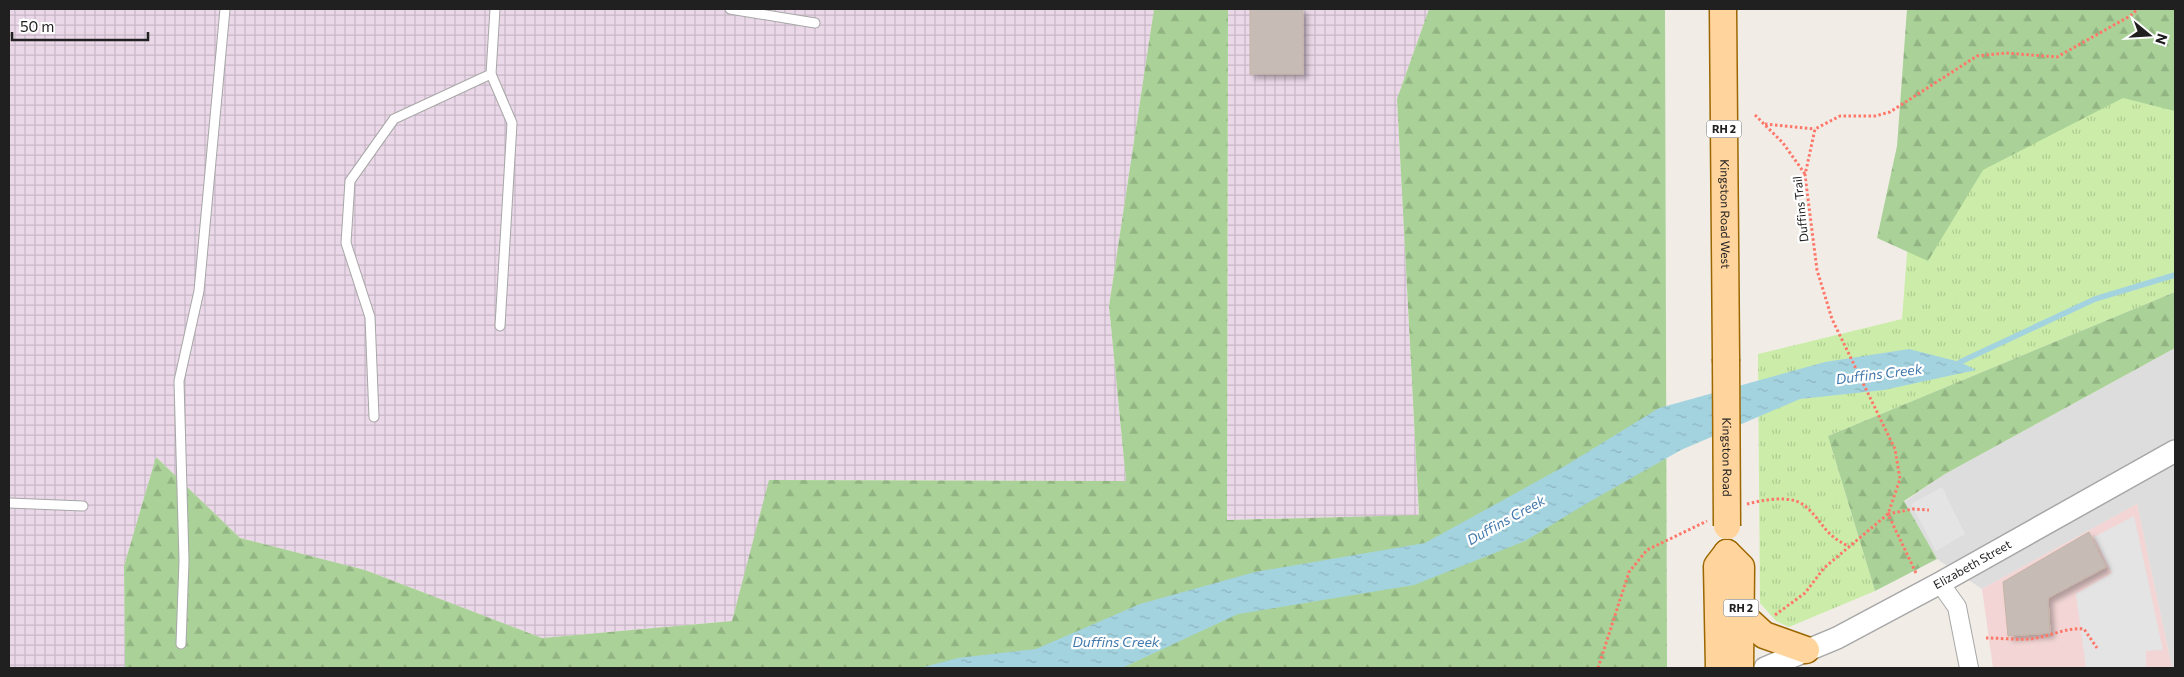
<svg xmlns="http://www.w3.org/2000/svg" width="2184" height="677" font-family="Commissioner,sans-serif">
<style>
.residential{fill:#dedddd}
.commercial{fill:#f2d5d4}
.industrial{fill:url(#industrial-grid)}
.grass{fill:url(#grass-tufts)}
.forest{fill:url(#forest-firs)}
.parking{fill:#e4e4e4}
.water{fill:url(#water-ripples)}
.lines{fill:none;stroke-linecap:round;stroke-linejoin:round}
.stream{stroke:#a4d3e0;stroke-width:5.5}
.building{fill:#c6bcb5;stroke:#c3b3a7;filter:url(#shadow)}
.service-casing{stroke:#a7a7a7;stroke-width:11}
.minor-casing{stroke:#a7a7a7;stroke-width:20}
.tertiary-casing{stroke:#a7a7a7;stroke-width:24}
.primary-casing{stroke:#9c6700;stroke-width:29}
.path{stroke:#ff7769;stroke-width:3;stroke-dasharray:2.5 2.5;stroke-linecap:butt}
.service{stroke:#fff;stroke-width:9}
.minor{stroke:#fff;stroke-width:18}
.tertiary{stroke:#fff;stroke-width:21}
.primary{stroke:#ffd49d;stroke-width:26}
.primary-bridge-casing{stroke:#9c6700;stroke-width:29;stroke-linecap:butt}
.primary-bridge{stroke:#ffd49d;stroke-width:26}
.labels{text-anchor:middle;stroke-width:4.5;stroke-linejoin:round;paint-order:stroke}
.shield{fill:#fff;stroke:#636363;stroke-width:1}
.shield-label{font-size:11px;font-weight:bold;fill:#202020}
.street-label{font-size:12px;fill:#202020;stroke:#fff}
.water-label{font-size:14px;font-style:italic;fill:#437aad;stroke:#fff}
</style>
<defs>
<pattern id="industrial-grid" width="8" height="8" patternUnits="userSpaceOnUse" patternTransform="scale(1.25)"><rect width="8" height="8" fill="#ead7e7"/><path d="M0 4h8M4 0v8" fill="none" stroke="#c8b8c6"/></pattern>
<pattern id="grass-tufts" width="24" height="20" patternUnits="userSpaceOnUse" patternTransform="scale(1.25)"><rect width="24" height="20" fill="#cbeda9"/><path d="M3 7l-1-3M5 7V3M7 7l1-3M15 17l-1-3M17 17v-4M19 17l1-3" fill="none" stroke="#aecb91"/></pattern>
<pattern id="forest-firs" width="22" height="20" patternUnits="userSpaceOnUse" patternTransform="scale(1.25)"><rect width="22" height="20" fill="#aad298"/><path d="M5 1l3.5 6h-7zM16 11l3.5 6h-7z" fill="#92b483"/></pattern>
<pattern id="water-ripples" width="26" height="14" patternUnits="userSpaceOnUse" patternTransform="scale(1.25)"><rect width="26" height="14" fill="#a4d3e0"/><path d="M2 4q2-2 4 0t4 0M15 11q2-2 4 0t4 0" fill="none" stroke="#8db5c0"/></pattern>
<filter id="shadow"><feDropShadow dx="4.5" dy="4.5" stdDeviation="2.5" flood-color="#0004"/></filter>
</defs>
<rect width="100%" height="100%" fill="#f1ede6"/>
<path class="residential" d="M2175 348V668H2172L2137 504 1982 589 1937 559 1904 502 1945 474Z"/>
<path class="commercial" d="M2137 504 2172 668H1993L1982 589Z"/>
<g class="industrial">
<path d="M9 9H1154L1109 306 1126 481 770 480 732 621 542 638 365 570 240 538 156 457 124 566 125 668H9Z"/>
<path d="M1228 9H1429L1397 99 1419 516 1227 520Z"/>
</g>
<path class="grass" d="M2175 28V292L1828 436 1875 591 1789 627 1776 621 1760 603 1758 354 1902 319 1911 201Z"/>
<g class="forest">
<path d="M1154 9H1228L1227 520 1419 515 1397 99 1429 9H1665L1667 668H125L124 566 156 457 240 538 365 570 542 638 732 621 769 480 1126 481 1109 306Z"/>
<path d="M1907 9H2175V111L2123 98 1983 170 1928 261 1877 238 1897 146Z"/>
<path d="M2175 292V348L1945 474 1904 501 1937 559 1875 591 1828 436Z"/>
</g>
<g class="parking">
<path d="M1942 487 1965 534 1936 551 1911 504Z"/>
<path d="M2134 516 2163 650 2146 651V668H2086L2076 594 2112 573 2094 537Z"/>
</g>
<path class="water" d="M1909 349 1960 362 1976 370 1884 390 1800 399 1681 450 1589 502 1525 541 1414 585 1238 614 1122 668H920L958 658 1036 649 1140 604 1255 572 1425 543 1565 466 1659 408 1825 362Z"/>
<g class="lines">
<path class="stream" d="M1960 362 2095 299 2175 275"/>
</g>
<g class="building">
<rect x="1250" y="9" width="53" height="65"/>
<path d="M2089 532 2106 567 2048 598 2050 633 2008 636 2003 582Z"/>
</g>
<g class="lines">
<g class="service-casing">
<g id="service">
<path d="M730 9 815 23"/>
<path d="M491 74 512 123 500 326"/>
<path d="M374 417 370 317 346 243 350 181 394 119 491 74 495 9"/>
<path d="M9 503 83 506"/>
<path d="M181 644 184 561 179 381 199 291 225 9"/>
</g>
</g>
<g class="minor-casing">
<path id="minor" d="M1940 583 1957 607 1969 668"/>
</g>
<g class="tertiary-casing">
<g id="tertiary">
<path id="s1" d="M1765 668 1837 638 1940 583 2175 451"/>
</g>
</g>
<g class="primary-casing">
<g id="primary">
<path id="s2" d="M1723 9 1726 359"/>
<path d="M1727 553 1741 567 1740 668"/>
<path d="M1741 614 1764 635 1806 650"/>
<path d="M1719 668 1717 566 1727 553"/>
</g>
</g>
<g class="path">
<path d="M1755 115 1783 143 1805 174"/>
<path d="M1765 124 1815 129"/>
<path d="M1747 504C1763 500 1791 494 1805 506 1823 521 1823 534 1848 546"/>
<path d="M1916 573 1888 514 1913 509 1929 510"/>
<path d="M1775 615 1805 593 1824 568 1888 514 1900 479 1895 449 1832 319 1817 270 1805 175 1815 129 1840 116H1875L1890 112 1977 56 2006 53 2057 57 2130 16 2138 9"/>
<path d="M1986 638C2000 638 2016 640 2030 639 2049 637 2066 627 2084 629L2097 648"/>
<path d="M1598 668 1629 572 1647 550 1707 521"/>
</g>
<use href="#service" class="service"/>
<use href="#minor" class="minor"/>
<use href="#tertiary" class="tertiary"/>
<use href="#primary" class="primary"/>
<g class="primary-bridge-casing">
<g id="primary-bridge">
<path id="s3" d="M1726 359 1727 526"/>
</g>
</g>
<use href="#primary-bridge" class="primary-bridge"/>
</g>
<g class="labels">
<g class="shield">
<rect x="1706.5" y="120.5" width="35" height="17" rx="4"/>
<rect x="1723.5" y="599.5" width="35" height="17" rx="4"/>
</g>
<g class="shield-label">
<text x="1724" y="133">RH 2</text>
<text x="1741" y="612">RH 2</text>
</g>
<g class="street-label">
<text transform="translate(1801 209) rotate(-96)" y="4">Duffins Trail</text>
<text dy="4" stroke="none"><textPath href="#s2" startOffset="205">Kingston Road West</textPath></text>
<text dy="4" stroke="none"><textPath href="#s3" startOffset="98">Kingston Road</textPath></text>
<text dy="4" stroke="none"><textPath href="#s1" startOffset="232">Elizabeth Street</textPath></text>
</g>
<g class="water-label">
<text transform="translate(1879 374) rotate(-7)" y="5">Duffins Creek</text>
<text transform="translate(1506 520) rotate(-29)" y="5">Duffins Creek</text>
<text x="1116" y="647">Duffins Creek</text>
</g>
</g>
<rect width="2184" height="677" fill="none" stroke="#202020" stroke-width="20"/>
<g transform="translate(2149 35) rotate(108)" stroke="#ffffff" stroke-width="4" paint-order="stroke">
<path d="M0-4L9 19L0 12L-9 19Z" fill="#202020"/>
<text y="-8" font-size="14" font-weight="bold" text-anchor="middle" fill="#202020">N</text>
</g>
<path d="M12 32v8h136v-8" fill="none" stroke="#202020" stroke-width="2.5"/>
<text x="20" y="32" font-size="15" fill="#202020" stroke="#ffffff" stroke-width="4" paint-order="stroke">50 m</text>
</svg>
